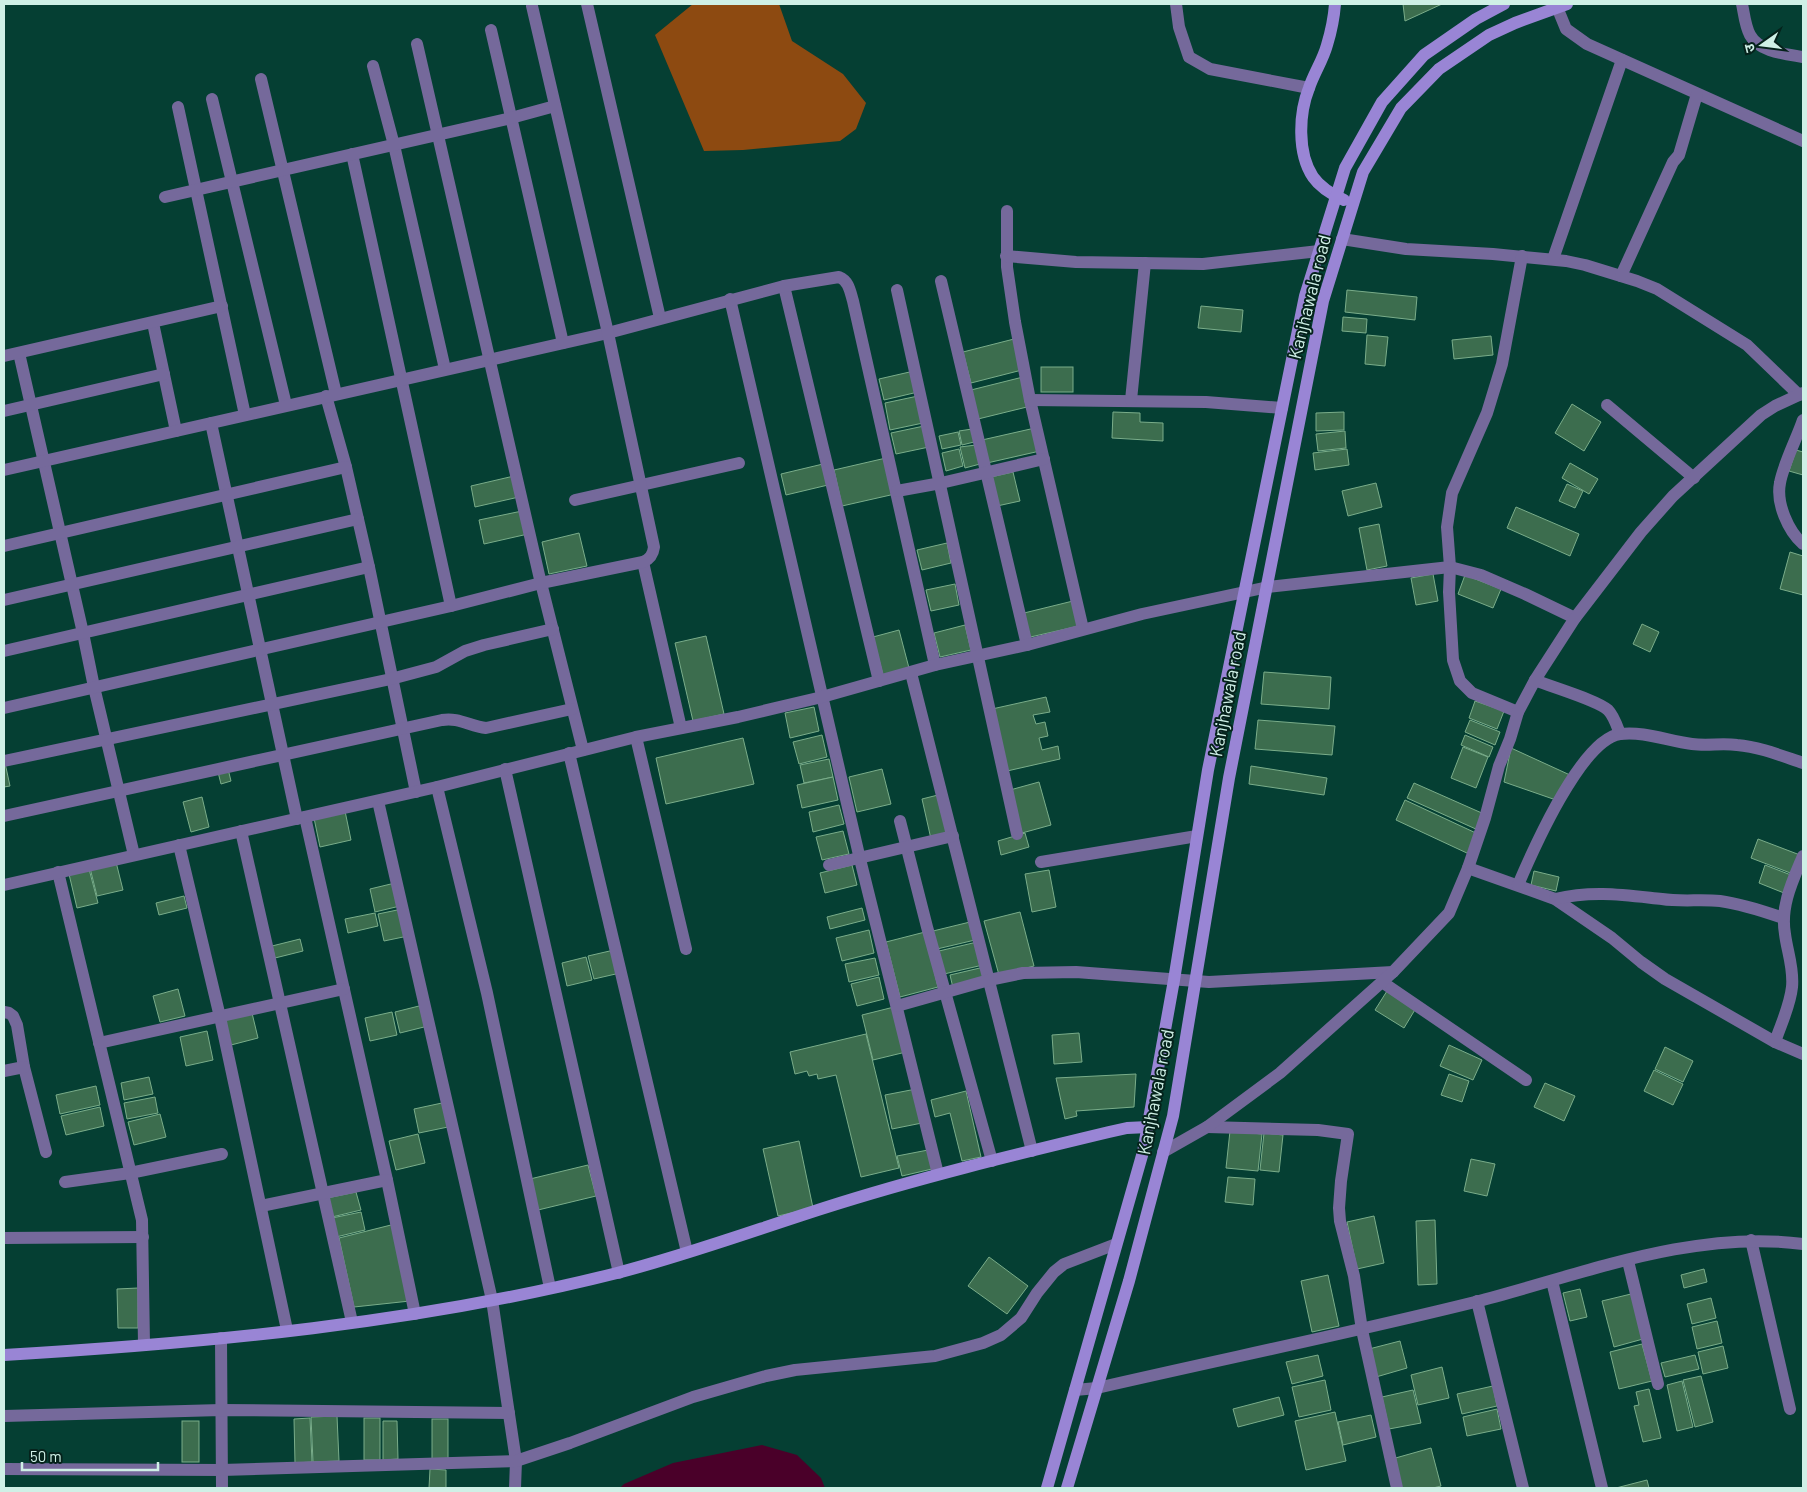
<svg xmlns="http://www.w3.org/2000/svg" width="1807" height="1492" font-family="Barlow,'Noto Sans Devanagari',sans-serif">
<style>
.green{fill:#8d4a11}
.water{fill:#4a0029}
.building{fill:#3c6d4e;stroke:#7aad8a}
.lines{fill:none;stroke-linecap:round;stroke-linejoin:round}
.street{stroke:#75699b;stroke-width:12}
.secondary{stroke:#9985d5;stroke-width:12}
.labels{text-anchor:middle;stroke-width:4;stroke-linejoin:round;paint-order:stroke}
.street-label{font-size:18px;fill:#cff0e6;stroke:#05221b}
</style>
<rect width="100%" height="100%" fill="#053f33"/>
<path class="green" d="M693 4H779L792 41 843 74 866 103 856 129 840 141 743 150 704 151 655 35Z"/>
<path class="water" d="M762 1445 797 1455 821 1478 825 1488H620L624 1484 673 1463Z"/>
<g class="building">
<path d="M1403 4H1442L1405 21Z"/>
<path d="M1347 290 1417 297 1415 320 1345 312Z"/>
<path d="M1201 306 1243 310 1241 332 1198 328Z"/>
<path d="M1343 317 1367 319 1366 333 1342 331Z"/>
<path d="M1367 335 1388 337 1385 366 1365 364Z"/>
<path d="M1491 336 1493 355 1454 359 1452 340Z"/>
<path d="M1014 339 1022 370 971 383 963 352Z"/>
<rect x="1041" y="367" width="32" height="25"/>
<path d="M914 371 918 392 884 400 879 379Z"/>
<path d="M1023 377 1031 406 978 419 971 390Z"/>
<path d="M918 396 923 423 890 430 885 403Z"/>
<path d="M1572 404 1601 422 1584 451 1555 433Z"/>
<path d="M1113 412 1140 413V422L1163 423V441L1112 438Z"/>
<path d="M1344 412V430L1316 431V413Z"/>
<path d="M924 426 929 447 896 454 891 433Z"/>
<path d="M1035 428 1040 451 987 463 982 440Z"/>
<path d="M972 429 974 442 962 445 959 431Z"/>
<path d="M1345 431 1346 448 1318 451 1316 434Z"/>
<path d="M958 432 961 445 942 449 939 436Z"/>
<path d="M976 445 980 464 965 468 960 447Z"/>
<path d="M959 449 963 466 946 471 942 453Z"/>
<path d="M1347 449 1349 465 1315 470 1313 453Z"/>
<path d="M1796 450 1803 452V475L1789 471Z"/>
<path d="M886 458 895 494 842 506 834 470Z"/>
<path d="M1570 463 1598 479 1589 494 1562 478Z"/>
<path d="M823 464 828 485 786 495 781 474Z"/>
<path d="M1013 472 1020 501 997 506 991 477Z"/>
<path d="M514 476 519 497 475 507 471 486Z"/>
<path d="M1376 483 1382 507 1348 516 1342 491Z"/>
<path d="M1567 484 1583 491 1575 508 1559 501Z"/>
<path d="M1516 507 1579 534 1570 556 1507 528Z"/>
<path d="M522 511 528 534 484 544 479 520Z"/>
<path d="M1379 524 1387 566 1367 570 1359 528Z"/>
<path d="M579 533 587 566 549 574 542 542Z"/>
<path d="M947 543 951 563 922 570 917 550Z"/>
<path d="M1790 552 1803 556V595L1780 589Z"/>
<path d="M1433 574 1438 601 1416 605 1411 578Z"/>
<path d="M1465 575 1501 589 1493 608 1458 594Z"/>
<path d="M955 584 959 605 931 611 926 590Z"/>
<path d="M1073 601 1079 626 1026 638 1020 614Z"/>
<path d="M1642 624 1659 632 1650 652 1633 644Z"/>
<path d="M965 625 971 650 940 657 934 633Z"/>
<path d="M899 630 909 668 883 675 873 637Z"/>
<path d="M706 636 724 714 693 721 675 643Z"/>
<path d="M1264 672 1331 677 1329 709 1261 704Z"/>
<path d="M1046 697 1050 712 1033 715 1036 724 1045 722 1048 736 1039 738 1042 750 1058 746 1060 759 1007 771 992 709Z"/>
<path d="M1475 701 1504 711 1497 729 1469 718Z"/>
<path d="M814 707 819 731 790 738 785 713Z"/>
<path d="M1258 720 1335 726 1332 755 1255 749Z"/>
<path d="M1470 720 1500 732 1495 745 1465 732Z"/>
<path d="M822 735 827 757 799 764 793 742Z"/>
<path d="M1465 735 1493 747 1489 757 1461 745Z"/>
<path d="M743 738 754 784 666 804 656 758Z"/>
<path d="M1463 747 1488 757 1476 788 1451 778Z"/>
<path d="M1511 748 1570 775 1556 800 1504 782Z"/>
<path d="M829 759 833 777 804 783 800 765Z"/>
<path d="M4 763H5L10 786 4 787Z"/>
<path d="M1251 766 1327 778 1324 795 1249 784Z"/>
<path d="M228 769 231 781 221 784 218 772Z"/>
<path d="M882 769 891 804 857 812 849 777Z"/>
<path d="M833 777 838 800 802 808 797 785Z"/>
<path d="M1039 782 1051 825 1022 833 1010 790Z"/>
<path d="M1414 783 1484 814 1478 830 1407 798Z"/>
<path d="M942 794 951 834 931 839 922 799Z"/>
<path d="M202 797 209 827 191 832 183 802Z"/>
<path d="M1405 800 1478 834 1469 854 1396 820Z"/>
<path d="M839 805 844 824 813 832 809 812Z"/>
<path d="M345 811 351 840 320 847 314 818Z"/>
<path d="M843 831 849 854 822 860 816 837Z"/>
<path d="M1025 833 1029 847 1001 855 998 841Z"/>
<path d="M1758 839 1800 855 1793 874 1751 858Z"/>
<path d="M116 862 123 890 97 896 90 868Z"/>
<path d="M852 865 857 885 825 893 820 873Z"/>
<path d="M1765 865 1791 875 1784 893 1759 883Z"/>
<path d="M89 869 98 903 77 908 69 874Z"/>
<path d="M1049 870 1056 907 1032 912 1025 874Z"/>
<path d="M1534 871 1559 877 1556 891 1531 885Z"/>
<path d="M395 883 400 906 375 912 370 889Z"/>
<path d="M184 896 187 908 159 915 156 903Z"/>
<path d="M862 908 865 920 830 929 827 917Z"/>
<path d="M402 909 408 936 384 941 378 914Z"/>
<path d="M1020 912 1034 966 999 975 984 921Z"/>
<path d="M375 913 378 926 348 933 345 919Z"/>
<path d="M970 922 975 940 937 949 933 931Z"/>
<path d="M869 930 874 953 842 961 836 938Z"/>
<path d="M925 932 938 987 900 997 886 942Z"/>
<path d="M300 939 303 951 275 958 272 946Z"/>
<path d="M977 942 983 965 944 974 939 951Z"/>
<path d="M614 950 620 973 594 979 588 956Z"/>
<path d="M586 957 592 980 567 986 562 963Z"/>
<path d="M875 958 879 975 849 982 845 964Z"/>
<path d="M984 967 987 979 953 988 950 975Z"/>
<path d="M879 977 884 999 857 1006 851 984Z"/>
<path d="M178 989 185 1016 160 1022 153 996Z"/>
<path d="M1387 991 1416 1008 1404 1028 1375 1010Z"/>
<path d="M423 1005 428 1026 400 1033 395 1012Z"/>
<path d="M894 1007 906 1052 873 1060 862 1015Z"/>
<path d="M392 1012 397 1035 370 1041 365 1018Z"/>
<path d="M252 1013 258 1038 231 1045 225 1019Z"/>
<path d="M207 1031 213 1060 186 1066 180 1037Z"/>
<path d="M1079 1033 1082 1062 1054 1064 1052 1035Z"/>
<path d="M866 1034 899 1168 861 1177 836 1075 818 1079 817 1074 809 1076 807 1071 795 1074 790 1052Z"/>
<path d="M1449 1045 1482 1060 1473 1080 1440 1066Z"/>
<path d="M1665 1047 1693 1061 1683 1082 1655 1069Z"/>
<path d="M1654 1070 1683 1084 1673 1105 1644 1091Z"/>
<path d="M1136 1074 1134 1107 1076 1111 1077 1116 1065 1119 1056 1078Z"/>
<path d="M1449 1074 1469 1081 1462 1102 1441 1095Z"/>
<path d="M149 1077 153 1094 124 1100 121 1083Z"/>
<path d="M1545 1083 1575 1096 1564 1121 1534 1107Z"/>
<path d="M96 1086 100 1105 60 1114 56 1095Z"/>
<path d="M916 1089 922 1123 892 1129 885 1095Z"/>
<path d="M966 1091 981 1157 962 1161 950 1113 935 1117 931 1100Z"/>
<path d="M155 1097 158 1113 127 1119 124 1103Z"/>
<path d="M442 1103 448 1127 419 1133 414 1109Z"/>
<path d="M100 1107 104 1126 66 1135 61 1116Z"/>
<path d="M160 1114 166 1137 134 1145 128 1122Z"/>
<path d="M1230 1131 1262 1134 1258 1171 1226 1168Z"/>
<path d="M1264 1133 1283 1135 1279 1172 1260 1170Z"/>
<path d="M418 1134 425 1163 396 1170 389 1141Z"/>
<path d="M799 1141 813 1208 778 1216 763 1149Z"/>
<path d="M928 1150 932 1169 902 1176 897 1156Z"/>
<path d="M1471 1159 1495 1164 1487 1196 1464 1191Z"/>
<path d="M588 1165 596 1196 538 1210 530 1179Z"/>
<path d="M1228 1177 1255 1179 1253 1205 1225 1202Z"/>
<path d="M356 1192 361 1210 332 1217 327 1198Z"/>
<path d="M361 1212 365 1230 336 1237 332 1218Z"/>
<path d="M1374 1216 1384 1263 1357 1269 1347 1222Z"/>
<path d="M1435 1220 1437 1284 1418 1285 1416 1221Z"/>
<path d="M395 1224 410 1301 354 1307 339 1238Z"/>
<path d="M989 1257 1028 1286 1007 1314 968 1286Z"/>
<path d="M1704 1269 1707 1282 1684 1288 1681 1275Z"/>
<path d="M1328 1275 1339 1326 1312 1332 1301 1281Z"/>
<path d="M138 1288V1328H118L117 1289Z"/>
<path d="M1580 1289 1587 1317 1570 1321 1563 1293Z"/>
<path d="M1631 1294 1643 1339 1614 1347 1602 1301Z"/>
<path d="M1711 1298 1716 1318 1692 1324 1687 1304Z"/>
<path d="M1717 1321 1722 1343 1697 1349 1692 1327Z"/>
<path d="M1400 1341 1407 1368 1376 1377 1369 1349Z"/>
<path d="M1642 1344 1652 1381 1619 1389 1610 1352Z"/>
<path d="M1723 1346 1728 1368 1703 1374 1698 1352Z"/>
<path d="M1318 1355 1323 1376 1292 1384 1286 1362Z"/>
<path d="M1695 1355 1699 1369 1665 1377 1661 1363Z"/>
<path d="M1442 1367 1449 1398 1418 1405 1411 1375Z"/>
<path d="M1701 1376 1713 1422 1695 1427 1683 1380Z"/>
<path d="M1325 1380 1331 1410 1299 1417 1292 1387Z"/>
<path d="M1682 1381 1693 1427 1677 1431 1667 1385Z"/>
<path d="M1493 1386 1497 1406 1462 1414 1457 1394Z"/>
<path d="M1649 1389 1661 1438 1643 1442 1634 1406 1639 1405 1636 1392Z"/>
<path d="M1413 1390 1421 1423 1389 1429 1382 1397Z"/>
<path d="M1279 1397 1284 1415 1238 1427 1233 1409Z"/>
<path d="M1497 1409 1501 1429 1467 1436 1463 1417Z"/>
<path d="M1335 1412 1346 1461 1306 1470 1295 1421Z"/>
<path d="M1371 1415 1376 1437 1343 1445 1338 1422Z"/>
<path d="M337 1416 339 1461 313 1462 311 1417Z"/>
<path d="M310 1418 312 1462 295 1463 294 1419Z"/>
<rect x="364" y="1418" width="16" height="42"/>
<rect x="432" y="1419" width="16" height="41"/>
<rect x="182" y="1421" width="17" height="41"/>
<path d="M383 1421H397L398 1459 383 1460Z"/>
<path d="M1431 1448 1441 1486 1433 1488H1400L1392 1459Z"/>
<path d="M430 1469 446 1470V1488H429Z"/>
<path d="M1647 1480 1649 1488H1616Z"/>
</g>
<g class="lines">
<g class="street">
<path d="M587 4 660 318"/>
<path d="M1176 4 1179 27 1189 57 1210 69 1309 88"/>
<path d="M1742 4C1744 13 1745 26 1750 35 1759 52 1786 54 1803 57"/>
<path d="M1557 7 1566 29 1587 44 1803 141"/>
<path d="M491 30 563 343"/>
<path d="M417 44 539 575 583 750"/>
<path d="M373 66 394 145 445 369"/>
<path d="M261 79 336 394"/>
<path d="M212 99 286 405"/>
<path d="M178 107 245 415"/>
<path d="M352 154 451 606"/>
<path d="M165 197 511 118 555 106"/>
<path d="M1007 211V267L1015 322 1030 400 1083 629"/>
<path d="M1342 239 1406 249 1493 254 1566 261 1585 265 1637 281 1657 289 1747 345 1799 395"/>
<path d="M1006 256 1076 262 1203 264 1319 251"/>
<path d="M1553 259 1622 60"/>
<path d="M1621 276 1673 162 1679 155 1697 94"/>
<path d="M941 281 1027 645"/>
<path d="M784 286 879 681"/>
<path d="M897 290C938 471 976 653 1017 834"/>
<path d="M730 299 859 855 938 1174"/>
<path d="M153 323 176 431"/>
<path d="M19 353 83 633 94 687 134 855"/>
<path d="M4 356 222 306"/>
<path d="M326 396 346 467 369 567 416 792"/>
<path d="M1030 400 1206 402 1282 408"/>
<path d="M1131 400 1145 263"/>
<path d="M1607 405 1694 478"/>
<path d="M4 411 164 374"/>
<path d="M1803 420C1797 438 1783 465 1780 483 1776 503 1788 531 1803 544"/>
<path d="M211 423 297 819"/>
<path d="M4 470 608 333 784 286 839 277C849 281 850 291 853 301L935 665"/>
<path d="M897 491 941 483 1044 459"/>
<path d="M575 500 739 463"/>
<path d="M4 546 346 467"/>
<path d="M643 562 681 728"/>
<path d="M4 600 358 519"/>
<path d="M4 651 369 567"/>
<path d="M911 673 1032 1151"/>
<path d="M1535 680C1551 687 1597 700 1608 710 1614 716 1617 726 1620 734"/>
<path d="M4 708 451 606 541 583 643 562C650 559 653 555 654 547L608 333 532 6"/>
<path d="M1518 712 1472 693 1460 681 1453 660 1449 592 1450 567 1447 527 1452 493 1487 413 1502 364 1522 256"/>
<path d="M636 737 686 949"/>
<path d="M569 753 687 1252"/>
<path d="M4 761 391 679 436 667 465 651 484 645 553 629"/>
<path d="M505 769 619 1273"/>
<path d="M437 787 487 993 550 1288"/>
<path d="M378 801 492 1300 516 1461 515 1488"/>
<path d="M4 816 442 720C458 717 470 726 486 728L572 709"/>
<path d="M305 817 387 1180 415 1314"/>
<path d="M900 821 927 927 992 1161"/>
<path d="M241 831 352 1322"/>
<path d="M179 845 220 1017 287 1330"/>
<path d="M1041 862 1197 836"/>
<path d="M829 865 953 836"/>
<path d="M1468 868 1555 899 1612 938 1641 962 1665 979 1775 1042 1803 1054"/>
<path d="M58 872 142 1220 144 1344"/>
<path d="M4 885 437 787 636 737 738 717 822 697 935 665 1027 645 1142 614 1268 587 1450 567 1481 575 1525 594 1575 618"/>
<path d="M1518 885C1533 850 1581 740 1620 734 1644 731 1668 741 1692 744 1707 746 1722 743 1737 745 1760 747 1782 756 1803 763"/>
<path d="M1555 899C1593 890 1624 895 1662 899 1681 902 1701 899 1720 901 1742 904 1763 911 1783 918"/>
<path d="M1382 982 1526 1080"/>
<path d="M897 1006 989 980 1023 973 1076 972 1209 982 1393 972"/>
<path d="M4 1012 9 1013 13 1016 17 1025 24 1067 46 1152"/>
<path d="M1775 1042C1781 1024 1790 1006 1792 987 1794 968 1787 951 1785 934 1780 906 1793 880 1803 856"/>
<path d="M99 1043 344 989"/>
<path d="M4 1071 24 1067"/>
<path d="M1207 1127 1318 1130 1348 1134 1341 1181 1339 1208 1340 1221 1354 1276 1362 1330 1397 1488"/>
<path d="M1163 1152 1207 1127 1280 1073 1393 972 1449 913 1468 868 1485 818 1499 766 1510 739 1518 712 1535 680 1575 618 1641 532 1673 496 1761 415 1775 406 1803 393"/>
<path d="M65 1182 130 1173 222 1154"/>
<path d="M261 1206 387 1180"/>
<path d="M4 1238 143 1237"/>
<path d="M1751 1240 1790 1409"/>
<path d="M1628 1261 1658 1384"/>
<path d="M1552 1281 1602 1488"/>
<path d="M1477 1301 1523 1488"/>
<path d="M221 1338 222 1488"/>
<path d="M1075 1390 1097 1388C1223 1359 1350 1333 1475 1302 1581 1275 1693 1229 1803 1244"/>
<path d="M4 1416 221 1410 509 1413"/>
<path d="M4 1469 222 1470 516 1461 570 1443 693 1397 766 1376 795 1370 935 1356 983 1343 1001 1335 1021 1318 1037 1293 1054 1272 1064 1264 1116 1244"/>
</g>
<g class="secondary">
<path d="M1335 4C1334 17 1331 32 1327 45 1323 60 1314 73 1309 88 1299 113 1297 153 1313 177 1320 187 1333 195 1344 200"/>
<path d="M4 1355C208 1343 419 1323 617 1273 687 1255 755 1230 824 1208 918 1178 1013 1155 1109 1132L1127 1128 1148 1127"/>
<path d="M1047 1488 1143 1152 1174 980 1208 770 1305 296 1345 168 1382 102 1424 55 1476 19 1504 4"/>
<path d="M1067 1488 1129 1281 1173 1116 1229 778 1323 301 1363 172 1401 108 1439 69 1489 35 1515 23 1567 4"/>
</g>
</g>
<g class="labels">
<g class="street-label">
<text transform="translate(1310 297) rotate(-76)" y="6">Kanjhawala road</text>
<text transform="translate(1228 694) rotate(-79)" y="6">Kanjhawala road</text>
<text transform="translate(1156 1092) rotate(-79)" y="6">Kanjhawala road</text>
</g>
</g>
<rect width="1807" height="1492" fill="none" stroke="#cff0e6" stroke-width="10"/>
<g transform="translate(1762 45) rotate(256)" stroke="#05221b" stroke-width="4" paint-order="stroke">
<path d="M0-4L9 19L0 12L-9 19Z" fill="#cff0e6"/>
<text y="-8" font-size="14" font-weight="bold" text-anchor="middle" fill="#cff0e6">उ</text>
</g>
<path d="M22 1462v8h136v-8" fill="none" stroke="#cff0e6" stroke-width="2.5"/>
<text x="30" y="1462" font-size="15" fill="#cff0e6" stroke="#05221b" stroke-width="4" paint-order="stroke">50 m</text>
</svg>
